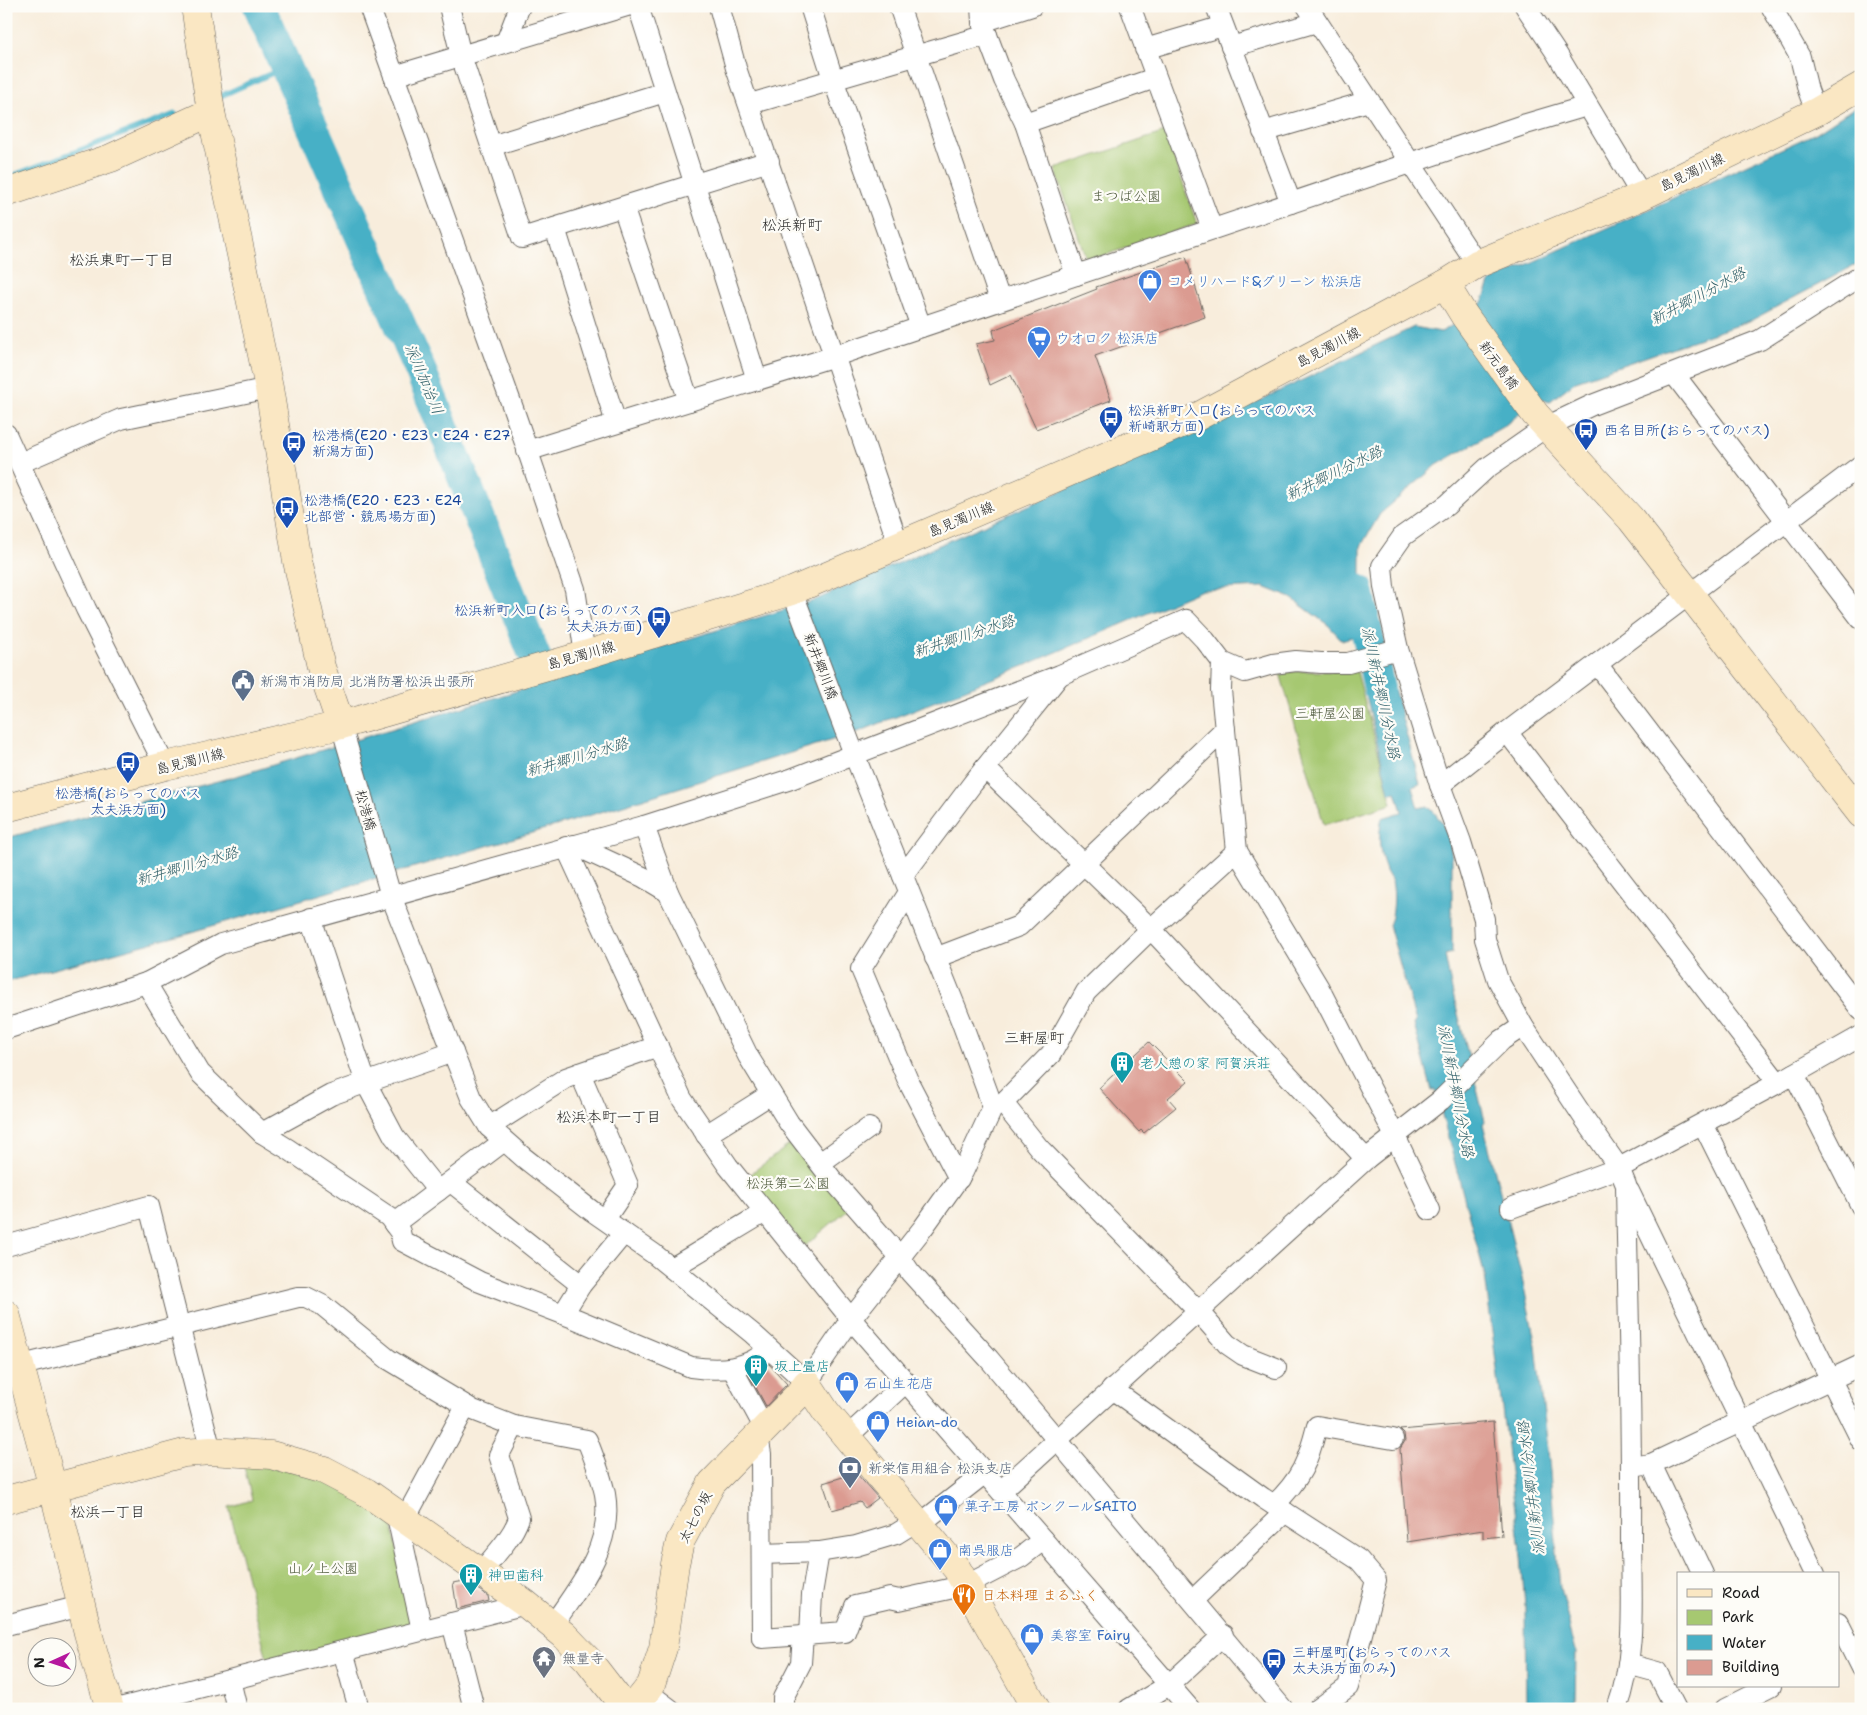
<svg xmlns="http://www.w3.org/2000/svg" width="1867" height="1715" font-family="'Shantell Sans','Klee One',sans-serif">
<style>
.green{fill:#a6c871;stroke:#617246}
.water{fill:#47b0c6;stroke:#326671}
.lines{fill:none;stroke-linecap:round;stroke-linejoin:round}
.stream{stroke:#47b0c6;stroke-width:5.5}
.river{stroke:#47b0c6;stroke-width:32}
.building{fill:#db9b91}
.street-casing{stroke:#69655f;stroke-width:22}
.secondary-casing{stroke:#69655f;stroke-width:29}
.street{stroke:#fff;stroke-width:20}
.secondary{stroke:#fae7c3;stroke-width:28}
.labels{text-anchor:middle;stroke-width:4.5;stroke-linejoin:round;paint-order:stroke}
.street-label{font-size:14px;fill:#1c1c1c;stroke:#fdfcf7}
.park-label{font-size:14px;fill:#4c583a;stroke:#fdfcf7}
.shop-label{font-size:14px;fill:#366cbe;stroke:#fdfcf7;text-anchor:start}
.transit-label{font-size:14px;fill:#164399;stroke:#fdfcf7;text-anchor:start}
.service-label{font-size:14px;fill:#4e5e75;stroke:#fdfcf7;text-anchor:start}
.culture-label{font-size:14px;fill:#0d838f;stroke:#fdfcf7;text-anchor:start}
.food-label{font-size:14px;fill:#c56008;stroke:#fdfcf7;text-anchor:start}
.worship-label{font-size:14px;fill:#5b616d;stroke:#fdfcf7;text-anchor:start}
.neighbourhood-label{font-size:15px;fill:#1c1c1c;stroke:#fdfcf7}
.water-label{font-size:15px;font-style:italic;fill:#2f5f68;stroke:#fdfcf7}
</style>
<rect width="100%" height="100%" fill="#fdfcf7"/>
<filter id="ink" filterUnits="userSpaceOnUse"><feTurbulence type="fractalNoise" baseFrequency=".02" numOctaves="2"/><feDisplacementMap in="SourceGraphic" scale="10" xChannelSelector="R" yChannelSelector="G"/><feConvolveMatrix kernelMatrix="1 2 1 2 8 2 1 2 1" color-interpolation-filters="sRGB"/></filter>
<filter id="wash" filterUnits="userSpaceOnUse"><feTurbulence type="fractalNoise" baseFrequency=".0096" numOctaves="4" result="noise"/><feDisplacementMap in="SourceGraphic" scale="20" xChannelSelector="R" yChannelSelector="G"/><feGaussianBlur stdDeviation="1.12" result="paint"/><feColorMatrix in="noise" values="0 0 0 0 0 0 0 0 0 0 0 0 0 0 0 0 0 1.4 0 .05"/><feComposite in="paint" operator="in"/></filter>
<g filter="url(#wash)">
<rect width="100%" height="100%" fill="#f8eddc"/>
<g class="green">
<path d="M1165 132 1197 224 1087 261 1055 169Z"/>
<path d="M1300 671 1357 672 1392 804 1324 825 1280 673Z"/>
<path d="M793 1142 848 1209 805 1246 746 1177Z"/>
<path d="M242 1458 326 1479 390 1519 416 1626 268 1663 229 1507 252 1500Z"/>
</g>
<g class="water">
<path d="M1861 103V262L1752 320 1576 381 1549 402 1539 398 1504 426 1437 465 1380 514 1361 546V575L1374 631 1342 640 1328 625 1291 598 1264 587 1202 590 1024 666 858 732 559 825 181 935 6 982V838L240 775 813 601 1176 440 1414 327 1441 332 1479 309 1491 281 1816 133Z"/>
<path d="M1387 662 1420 784 1412 787 1418 808 1428 806C1444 821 1450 837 1452 858V953L1445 955 1451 986 1485 1121 1483 1124 1523 1282 1536 1346 1548 1449 1560 1588 1576 1651 1575 1709H1526L1525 1606 1521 1557 1485 1276 1435 1089 1432 1091 1414 1024 1416 1022 1389 925C1394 915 1395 893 1392 882 1390 877 1386 873 1385 868 1379 851 1378 835 1382 818L1402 812 1396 791 1389 793 1360 669Z"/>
</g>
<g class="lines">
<g class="stream">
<path d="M216 98 286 67"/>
<path d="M6 178 175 114"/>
</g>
<g class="river">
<path d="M259 6 421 372 551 697"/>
<path d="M1358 590 1379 688"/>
</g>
</g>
<g id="blocks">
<g class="building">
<path d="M1186 257 1205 317 1095 356 1111 400 1036 429 1011 375 990 385 976 344 995 340 993 330 1097 289 1096 287Z"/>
<path d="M1149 1042 1188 1081 1168 1098 1176 1107 1144 1133 1141 1130 1139 1132 1099 1088Z"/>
<path d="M769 1364 787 1384 766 1406 749 1375Z"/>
<path d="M1493 1422 1502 1536 1483 1538V1530L1407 1542 1400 1449 1405 1441 1404 1434 1400 1430Z"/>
<path d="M856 1473 878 1498 865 1508 860 1502 832 1510 823 1483Z"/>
<path d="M465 1581 488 1596 489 1601 457 1609 453 1583Z"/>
</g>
</g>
</g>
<g filter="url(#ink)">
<use href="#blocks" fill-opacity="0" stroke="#69655f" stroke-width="1"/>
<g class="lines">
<g class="street-casing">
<g id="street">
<path d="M369 6 513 408 575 589 585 655"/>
<path d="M449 6 461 56 522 238 769 161"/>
<path d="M638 6 757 380"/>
<path d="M719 6 736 68 899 546"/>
<path d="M810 6 833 79 921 327"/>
<path d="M899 6 1000 300"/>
<path d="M981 6 982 22 1004 80 1025 123 1076 275"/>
<path d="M1130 6 1212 229"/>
<path d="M1216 6 1291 203"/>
<path d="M1307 6 1477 264"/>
<path d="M1525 6 1557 54 1642 196"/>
<path d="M1771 6 1800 57 1808 90 1816 112"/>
<path d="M982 22 1032 6"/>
<path d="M506 42 520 6"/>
<path d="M1231 47 1317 22"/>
<path d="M1145 49 1223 26"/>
<path d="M394 76 627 6"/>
<path d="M750 104 987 35"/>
<path d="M1025 123 1155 78"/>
<path d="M1263 132 1369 101"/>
<path d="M491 146 665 92"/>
<path d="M623 207 689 401"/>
<path d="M555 228 616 423"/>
<path d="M1674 374 1861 619"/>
<path d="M6 434 86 609 165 766"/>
<path d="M527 451 835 356 1526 124 1587 106"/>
<path d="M20 463 121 419 269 388"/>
<path d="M1597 664 1861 1010"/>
<path d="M341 725 391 896 471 1098 489 1127 523 1157 592 1211 654 1254 753 1334 807 1383 851 1319 923 1228 963 1172 993 1107 962 1023 854 754 792 591"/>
<path d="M1507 732 1778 1083"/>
<path d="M985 768 1151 929 1366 1159"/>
<path d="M1440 785 1507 732 1861 465"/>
<path d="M644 826 668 892"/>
<path d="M574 845 643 877 668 892 748 1056 789 1123 831 1178 900 1257 910 1272 989 1359 1283 1709"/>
<path d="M566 847 682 1099 728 1166 851 1319 1190 1709"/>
<path d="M1237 851 1319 988 1395 1136 1430 1210"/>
<path d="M903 876 973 783 1059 676"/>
<path d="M909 892 861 969 909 1083 959 1179"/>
<path d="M311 918 366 1083 394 1136 438 1191"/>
<path d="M935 958 1019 926 1225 729"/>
<path d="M146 983 200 1073 262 1133 288 1149 389 1217 400 1232 402 1241 480 1282 576 1319 691 1367C720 1371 747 1370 769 1349"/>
<path d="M6 1029 146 983 221 944 644 826 791 779 1060 675 1186 620 1205 640 1222 662 1245 672 1273 664 1296 661 1321 663H1348L1398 649"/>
<path d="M580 1073 628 1185 605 1219"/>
<path d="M1794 1074 1861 1206"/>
<path d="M1003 1103 1039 1148 1198 1311 1227 1344 1243 1355 1276 1368"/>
<path d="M993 1107 1003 1103 1051 1054 1086 992 1151 929 1237 851 1221 690 1222 662"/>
<path d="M1703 1124 1861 1440"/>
<path d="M489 1127 566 1078 658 1046"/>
<path d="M262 1133 331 1095 453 1052"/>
<path d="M706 1135 771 1094"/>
<path d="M820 1163 869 1128"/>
<path d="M451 1182 581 1285"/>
<path d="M1629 1191 1815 1574"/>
<path d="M1511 1208 1619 1168 1778 1083 1861 1036"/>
<path d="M394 1224 504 1141"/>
<path d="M6 1246 149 1206 211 1451"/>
<path d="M672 1268 765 1212"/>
<path d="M563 1314 581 1285 624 1233"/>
<path d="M732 1368 765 1429"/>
<path d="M6 1369 298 1297H306L322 1305 388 1359 473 1410 514 1426 587 1440C594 1458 601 1475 605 1494 614 1545 579 1587 552 1626"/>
<path d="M1112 1389 1263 1498 1359 1560 1376 1580 1348 1687 1318 1709"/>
<path d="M758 1436 761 1454 762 1638 845 1632 855 1606 890 1598 899 1600 967 1585 1021 1557 1043 1540"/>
<path d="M847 1437 906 1382"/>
<path d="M1651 1464 1703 1574"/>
<path d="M1632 1467 1651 1464 1861 1365"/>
<path d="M1001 1491 1366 1159 1441 1100 1502 1040 1523 1026"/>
<path d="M1274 1505C1301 1479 1308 1462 1317 1426L1393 1439"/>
<path d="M396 1512 422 1630"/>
<path d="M405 1519 466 1406"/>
<path d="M920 1524 985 1473"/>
<path d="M762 1554 819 1552 856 1546 896 1534 917 1521"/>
<path d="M481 1572C495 1555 512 1538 519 1518L499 1455 514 1426"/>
<path d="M1193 1600 1285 1512"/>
<path d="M1838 1622 1861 1668"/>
<path d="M452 1623 474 1709"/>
<path d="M6 1625 81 1606"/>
<path d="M810 1635 812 1594 819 1552"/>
<path d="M343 1651 359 1709"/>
<path d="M1628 1664 1657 1672 1676 1709"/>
<path d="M230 1680 237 1709"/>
<path d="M646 1691 670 1709"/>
<path d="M116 1709 526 1604"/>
<path d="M783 1709V1698L801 1663 803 1635"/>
<path d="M1129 1709 1169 1685 1223 1635"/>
<path d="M1617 1709C1637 1655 1631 1593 1631 1536 1632 1419 1628 1302 1626 1185L1619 1168 1584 1118 1523 1026 1498 980 1485 939 1484 919 1461 842 1440 785 1398 649 1384 587 1382 566 1403 536 1447 505 1487 468 1546 427 1592 405 1760 340 1861 276"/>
<path d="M1725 1709 1771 1686"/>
</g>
</g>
<g class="secondary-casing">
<g id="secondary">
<path d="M195 6 211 112 269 388 297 561 321 667 341 725"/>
<path d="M6 193 111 158 211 112"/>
<path d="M1445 284 1464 315 1535 414 1631 519 1861 814"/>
<path d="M6 808 165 766 341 725 585 655 792 591 1195 418 1445 284 1477 264 1642 196 1816 112 1861 86"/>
<path d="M6 1314 53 1488 88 1633 110 1709"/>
<path d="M6 1500 184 1453 211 1451 271 1455 324 1470 366 1492 526 1604 564 1635 588 1660 626 1709"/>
<path d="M632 1709 651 1685 663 1648 675 1564 680 1542 712 1483 798 1395 807 1383 826 1412 957 1569 1036 1709"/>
</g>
</g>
<use href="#street" class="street"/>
<use href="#secondary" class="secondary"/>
</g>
</g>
<defs>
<g id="shop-pin" transform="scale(1.25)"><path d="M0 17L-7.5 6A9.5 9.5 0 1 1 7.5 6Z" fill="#3f7fe0" stroke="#fdfcf7"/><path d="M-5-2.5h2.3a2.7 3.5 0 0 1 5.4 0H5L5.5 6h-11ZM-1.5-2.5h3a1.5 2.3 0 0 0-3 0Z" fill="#fff"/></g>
<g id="supermarket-pin" transform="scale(1.25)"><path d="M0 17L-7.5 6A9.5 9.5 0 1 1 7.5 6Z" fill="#3f7fe0" stroke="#fdfcf7"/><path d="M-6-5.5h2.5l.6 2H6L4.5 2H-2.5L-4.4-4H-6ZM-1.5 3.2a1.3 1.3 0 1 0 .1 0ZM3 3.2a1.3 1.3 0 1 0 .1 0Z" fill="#fff"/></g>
<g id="bus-pin" transform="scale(1.25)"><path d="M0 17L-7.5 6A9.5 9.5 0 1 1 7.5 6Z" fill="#1a4fb4" stroke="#fdfcf7"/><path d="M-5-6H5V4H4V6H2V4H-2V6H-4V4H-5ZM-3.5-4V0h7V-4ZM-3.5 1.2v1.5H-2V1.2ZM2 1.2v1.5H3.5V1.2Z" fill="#fff"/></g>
<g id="civic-pin" transform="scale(1.25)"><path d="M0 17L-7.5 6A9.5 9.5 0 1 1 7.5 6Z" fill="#5c6f8a" stroke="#fdfcf7"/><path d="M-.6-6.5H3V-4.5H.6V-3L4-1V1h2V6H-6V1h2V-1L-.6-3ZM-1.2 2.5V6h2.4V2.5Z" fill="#fff"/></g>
<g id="building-pin" transform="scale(1.25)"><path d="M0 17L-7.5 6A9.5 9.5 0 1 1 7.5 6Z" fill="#0f9aa8" stroke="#fdfcf7"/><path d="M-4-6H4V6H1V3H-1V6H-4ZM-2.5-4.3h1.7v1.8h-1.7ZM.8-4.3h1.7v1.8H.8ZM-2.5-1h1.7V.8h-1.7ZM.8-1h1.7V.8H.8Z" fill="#fff"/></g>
<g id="bank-pin" transform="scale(1.25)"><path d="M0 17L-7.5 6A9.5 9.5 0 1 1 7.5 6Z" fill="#5c6f8a" stroke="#fdfcf7"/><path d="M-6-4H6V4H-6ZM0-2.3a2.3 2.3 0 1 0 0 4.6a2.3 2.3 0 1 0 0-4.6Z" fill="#fff"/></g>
<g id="restaurant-pin" transform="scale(1.25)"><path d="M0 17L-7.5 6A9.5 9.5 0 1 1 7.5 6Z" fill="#e8710a" stroke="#fdfcf7"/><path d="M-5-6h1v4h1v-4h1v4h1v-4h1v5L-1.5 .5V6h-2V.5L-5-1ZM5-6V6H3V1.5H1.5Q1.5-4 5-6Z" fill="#fff"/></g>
<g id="temple-pin" transform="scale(1.25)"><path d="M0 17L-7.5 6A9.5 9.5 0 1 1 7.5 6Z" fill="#6b7280" stroke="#fdfcf7"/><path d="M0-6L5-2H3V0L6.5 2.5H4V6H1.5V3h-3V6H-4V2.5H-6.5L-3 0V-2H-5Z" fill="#fff"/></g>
</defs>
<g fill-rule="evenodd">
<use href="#shop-pin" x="1150" y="281"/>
<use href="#supermarket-pin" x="1039" y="338"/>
<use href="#bus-pin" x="1111" y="418"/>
<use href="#bus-pin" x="1586" y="430"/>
<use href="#bus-pin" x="294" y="443"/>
<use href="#bus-pin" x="287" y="508"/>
<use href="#bus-pin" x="659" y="618"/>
<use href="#civic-pin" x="243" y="681"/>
<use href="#bus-pin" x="128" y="763"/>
<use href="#building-pin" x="1122" y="1063"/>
<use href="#building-pin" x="756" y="1366"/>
<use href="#shop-pin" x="847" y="1383"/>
<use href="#shop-pin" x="878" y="1422"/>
<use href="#bank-pin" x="850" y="1468"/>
<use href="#shop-pin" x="946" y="1506"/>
<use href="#shop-pin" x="940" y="1550"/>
<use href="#building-pin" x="471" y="1575"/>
<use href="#restaurant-pin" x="964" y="1595"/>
<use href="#shop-pin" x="1032" y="1635"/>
<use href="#temple-pin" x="544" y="1658"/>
<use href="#bus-pin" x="1274" y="1660"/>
</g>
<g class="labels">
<g class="street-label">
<text transform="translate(1692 172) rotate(-26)" y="5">島見濁川線</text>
<text transform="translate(1328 347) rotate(-28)" y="5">島見濁川線</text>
<text transform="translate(1499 365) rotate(54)" y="5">新元島橋</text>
<text transform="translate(961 519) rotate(-23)" y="5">島見濁川線</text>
<text transform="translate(581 655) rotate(-16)" y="5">島見濁川線</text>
<text transform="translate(821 666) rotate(69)" y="5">新井郷川橋</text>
<text transform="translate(190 761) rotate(-14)" y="5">島見濁川線</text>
<text transform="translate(366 810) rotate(74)" y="5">松港橋</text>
<text transform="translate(695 1517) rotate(-63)" y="5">太七の坂</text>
</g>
<g class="park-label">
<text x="1126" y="201">まつば公園</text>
<text x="1330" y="718">三軒屋公園</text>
<text x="788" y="1188">松浜第二公園</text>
<text x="323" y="1573">山ノ上公園</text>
</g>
<g class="shop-label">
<text x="1168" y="286">コメリハード&amp;グリーン 松浜店</text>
<text x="1056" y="343">ウオロク 松浜店</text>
<text x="864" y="1388">石山生花店</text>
<text x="896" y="1427">Heian-do</text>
<text x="964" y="1511">菓子工房 ボンクールSAITO</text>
<text x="958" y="1555">南呉服店</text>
<text x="1050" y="1640">美容室 Fairy</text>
</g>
<g class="transit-label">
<text x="1128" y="415">松浜新町入口(おらってのバス<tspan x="1128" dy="16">新崎駅方面)</tspan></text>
<text x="1604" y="435">西名目所(おらってのバス)</text>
<text x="312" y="440">松港橋(E20・E23・E24・E27<tspan x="312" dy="16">新潟方面)</tspan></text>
<text x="304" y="505">松港橋(E20・E23・E24<tspan x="304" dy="16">北部営・競馬場方面)</tspan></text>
<text x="642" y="615" text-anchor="end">松浜新町入口(おらってのバス<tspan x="642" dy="16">太夫浜方面)</tspan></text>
<text x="128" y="798" text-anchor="middle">松港橋(おらってのバス<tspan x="128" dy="16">太夫浜方面)</tspan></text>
<text x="1292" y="1657">三軒屋町(おらってのバス<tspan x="1292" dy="16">太夫浜方面のみ)</tspan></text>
</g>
<g class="service-label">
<text x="260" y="686">新潟市消防局 北消防署松浜出張所</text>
<text x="868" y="1473">新栄信用組合 松浜支店</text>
</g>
<g class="culture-label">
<text x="1140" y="1068">老人憩の家 阿賀浜荘</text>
<text x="774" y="1371">坂上畳店</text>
<text x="488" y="1580">神田歯科</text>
</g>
<g class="food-label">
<text x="982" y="1600">日本料理 まるふく</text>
</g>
<g class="worship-label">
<text x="562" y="1663">無量寺</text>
</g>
<g class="neighbourhood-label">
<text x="792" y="230">松浜新町</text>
<text x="122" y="265">松浜東町一丁目</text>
<text x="1034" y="1043">三軒屋町</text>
<text x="609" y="1122">松浜本町一丁目</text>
<text x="108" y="1517">松浜一丁目</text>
</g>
<g class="water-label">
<text transform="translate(1698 296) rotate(-28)" y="5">新井郷川分水路</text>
<text transform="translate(424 379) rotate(67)" y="5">派川加治川</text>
<text transform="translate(1334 473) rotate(-26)" y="5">新井郷川分水路</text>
<text transform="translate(964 636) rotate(-18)" y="5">新井郷川分水路</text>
<text transform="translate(1381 693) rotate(78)" y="5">派川新井郷川分水路</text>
<text transform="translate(577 757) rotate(-16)" y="5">新井郷川分水路</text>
<text transform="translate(187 866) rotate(-16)" y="5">新井郷川分水路</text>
<text transform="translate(1456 1091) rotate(79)" y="5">派川新井郷川分水路</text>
<text transform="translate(1531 1488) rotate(-97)" y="5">派川新井郷川分水路</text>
</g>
</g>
<rect width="1867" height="1715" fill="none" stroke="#fdfcf7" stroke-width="25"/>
<rect x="1677" y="1572" width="162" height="115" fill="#fdfcf7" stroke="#a3a29f"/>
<rect x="1687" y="1589" width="25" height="8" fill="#fae7c3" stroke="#a3a29f"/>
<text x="1722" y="1598" font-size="15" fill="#1c1c1c">Road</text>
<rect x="1687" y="1610" width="25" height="15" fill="#a6c871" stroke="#a3a29f"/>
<text x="1722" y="1622" font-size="15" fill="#1c1c1c">Park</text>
<rect x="1687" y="1635" width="25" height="15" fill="#47b0c6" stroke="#a3a29f"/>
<text x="1722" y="1648" font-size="15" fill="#1c1c1c">Water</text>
<rect x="1687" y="1660" width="25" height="15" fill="#db9b91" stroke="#a3a29f"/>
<text x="1722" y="1672" font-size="15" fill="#1c1c1c">Building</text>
<g transform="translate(52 1662) rotate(267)"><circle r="24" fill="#fdfcf7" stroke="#a3a29f"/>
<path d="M0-4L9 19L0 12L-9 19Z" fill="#b5179e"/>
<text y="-8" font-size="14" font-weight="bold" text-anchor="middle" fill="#1c1c1c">N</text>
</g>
</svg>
